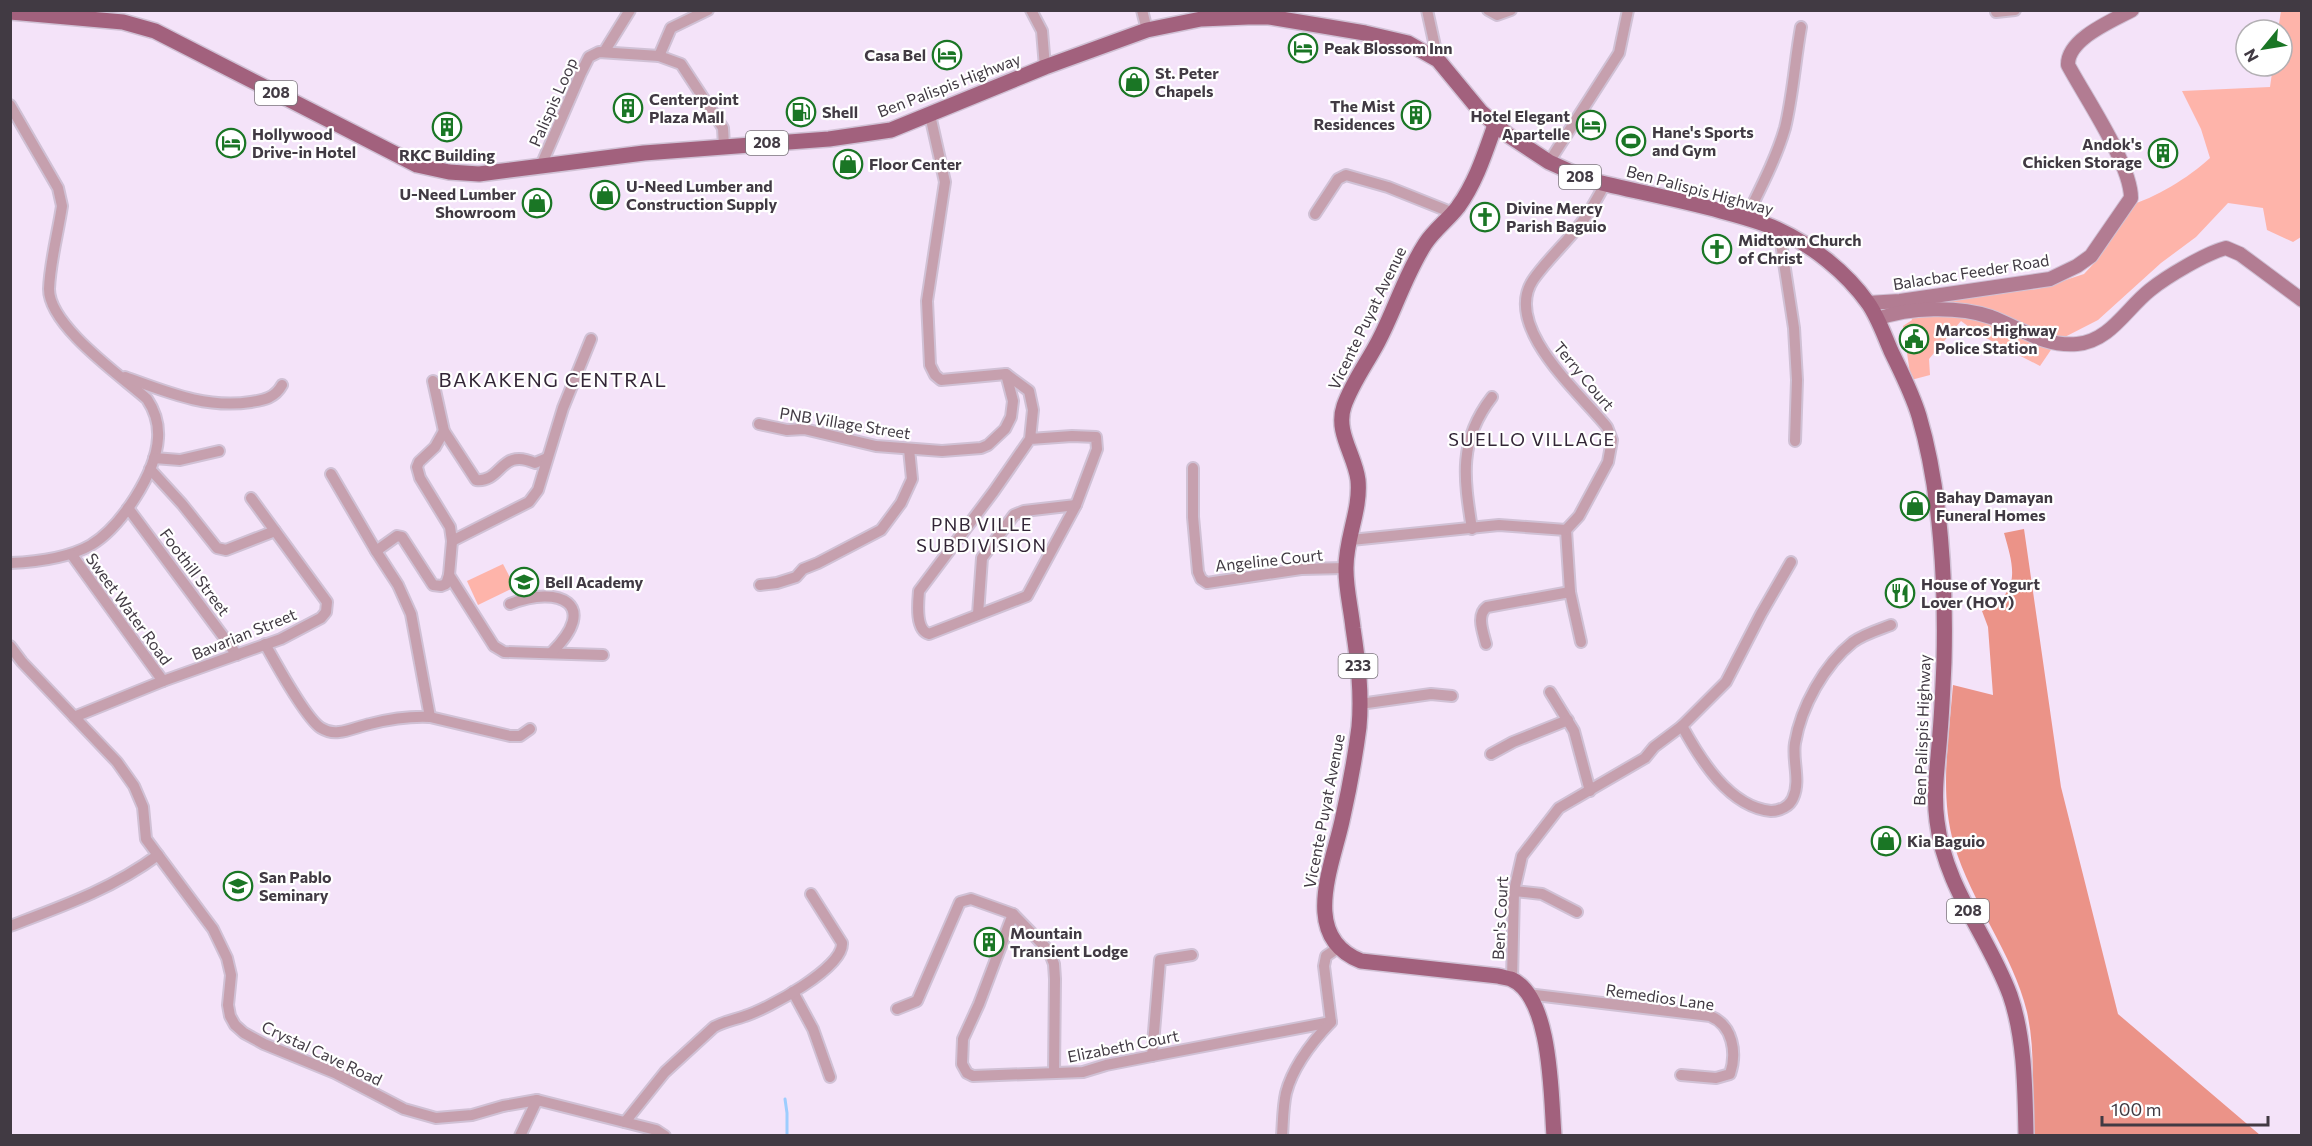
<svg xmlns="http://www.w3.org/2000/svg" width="2312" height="1146" font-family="Commissioner,sans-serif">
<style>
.green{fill:#feb4aa}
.forest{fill:#eb9388}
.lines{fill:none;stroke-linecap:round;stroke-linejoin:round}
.stream{stroke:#9dcdfe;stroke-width:3}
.street-casing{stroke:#d0c1d5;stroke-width:14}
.secondary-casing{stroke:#d0c1d5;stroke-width:16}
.primary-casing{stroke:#d0c1d5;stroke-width:18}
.street{stroke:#c6a0ae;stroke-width:10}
.secondary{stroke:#b27c92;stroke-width:14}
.primary{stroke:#a2617d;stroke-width:15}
.labels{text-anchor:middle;stroke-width:4.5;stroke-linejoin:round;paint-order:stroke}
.shield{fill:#fff;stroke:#7a757b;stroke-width:1.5}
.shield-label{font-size:15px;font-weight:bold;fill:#413a43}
.poi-label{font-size:16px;font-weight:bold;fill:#413a43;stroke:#fff;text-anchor:start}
.street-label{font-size:16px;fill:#413a43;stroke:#fff}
.neighbourhood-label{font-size:18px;letter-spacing:1.5px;fill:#332637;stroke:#fff}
.quarter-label{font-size:20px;letter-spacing:1.5px;fill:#332637;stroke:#fff}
</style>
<rect width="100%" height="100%" fill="#f4e3f9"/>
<g class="green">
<path d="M2281 11H2301V237L2293 242 2267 230 2263 208 2228 203 2196 237 2161 263 2098 320 2057 341 2040 366 1980 335 1961 321 1929 359 1930 375 1911 380 1903 326 1912 320 1908 309 1907 298 2038 289 2084 274 2097 260 2106 240 2127 206C2156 198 2188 178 2210 158L2201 129 2182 91 2270 87 2273 66H2282V30H2278Z"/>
<path d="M503 564 515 587 478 605 467 581Z"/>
</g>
<path class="forest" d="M2024 529 2061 787 2118 1014 2260 1135H2031C2032 1094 2036 1053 2027 1012 2013 953 1971 903 1954 844 1939 794 1949 736 1953 685L1993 695 1988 627 1982 611C2022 593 2014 568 2004 533Z"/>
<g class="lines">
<path class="stream" d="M785 1099 787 1113V1136"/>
<g class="street-casing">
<g id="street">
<path d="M1031 10 1042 31 1045 67"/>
<path d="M1142 10 1147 30"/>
<path d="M1427 10 1438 60"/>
<path d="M1488 10 1497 15 1511 10"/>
<path d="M1996 12 2015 10"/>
<path d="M604 52 630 10"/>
<path d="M659 56 671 28 708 10"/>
<path d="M10 105 58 188 62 206C58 233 50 262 49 289 49 326 121 376 147 399 155 411 159 423 158 438 156 473 121 527 91 545 68 558 37 562 10 563"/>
<path d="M930 115 945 182 927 301 930 365 935 375 941 380 1006 374 1029 391 1033 410 1030 439 994 491 919 591C918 603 915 630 929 634L1027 596 1076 505 1097 449 1096 437 1072 436 1030 439"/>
<path d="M1549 162 1619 53 1628 10"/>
<path d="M540 168 581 73 589 57 599 52 659 56 681 64 723 128 724 146"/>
<path d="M1315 214 1338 179 1346 175 1388 187 1453 213"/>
<path d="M1746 218C1760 189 1776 159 1785 128 1793 95 1795 60 1801 27"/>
<path d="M1779 230 1794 328 1797 380 1795 441"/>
<path d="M125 377C167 392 206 409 251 402 264 400 275 398 282 385"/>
<path d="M433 381 444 431 476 480C502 483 500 447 535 463L547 458"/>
<path d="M759 424 787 430 804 429 876 446 942 451 981 448 988 445 1005 429 1011 417 1013 401 1006 374"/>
<path d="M444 431 435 447 419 462 417 467 420 478 450 527 452 541 449 575 494 646 504 652 603 655"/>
<path d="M154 458 180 460 219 451"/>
<path d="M1193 468V517L1198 572 1201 579 1207 583 1301 569 1346 568"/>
<path d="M150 469 182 504 217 548 226 550 275 531"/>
<path d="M331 474 376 551"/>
<path d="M128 508 237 655"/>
<path d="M1472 529C1464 478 1458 441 1492 397"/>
<path d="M1566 530 1579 516 1608 462 1612 440 1607 427C1580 393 1502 327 1533 280 1546 261 1564 245 1578 227 1589 214 1597 199 1605 184"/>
<path d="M1566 530 1570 592 1581 642"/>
<path d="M1351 540 1499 525 1566 530"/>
<path d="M452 541 529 502 538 490 563 408 591 339"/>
<path d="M72 555 163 681"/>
<path d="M760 585 777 583 796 577 803 569 818 563 881 530 901 503 912 479 909 449"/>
<path d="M510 604C560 584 600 605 552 652"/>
<path d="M978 614 982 558 1014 515 1024 511 1076 505"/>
<path d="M265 644C275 662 306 719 321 728 326 731 333 733 339 732 349 731 360 726 370 724 390 719 409 716 430 717L411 614 398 585 376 551 397 536 402 537 433 585 441 586 446 584 449 575"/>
<path d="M1486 644C1483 632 1476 615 1487 607L1570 592"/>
<path d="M10 646 22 662 117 762 134 786 143 807 146 839 213 929 227 958 231 975 228 1005 230 1016 235 1025 244 1033 264 1044 335 1073 404 1109 436 1118 472 1115 503 1106 537 1100 656 1130 665 1136"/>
<path d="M1550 692 1574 731 1590 791"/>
<path d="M1360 704 1431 694 1452 696"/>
<path d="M74 717 163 681 281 639 321 618 326 612 327 602 251 498"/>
<path d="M430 717 510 736H520L530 729"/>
<path d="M1682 726C1700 759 1729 807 1771 811 1780 811 1790 806 1793 798 1801 781 1792 760 1795 743 1801 707 1824 665 1853 642 1864 634 1878 630 1891 625"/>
<path d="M1491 754 1513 742 1568 720"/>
<path d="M1514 891 1542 894 1577 912"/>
<path d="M1013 914 979 1004 963 1039 962 1064 967 1073 973 1076 1083 1072 1106 1065 1152 1056 1331 1022"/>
<path d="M10 926C63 906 112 889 158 855"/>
<path d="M1512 980 1514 891 1522 856 1559 808 1645 758 1654 747 1682 726 1726 682 1761 614 1791 562"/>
<path d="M793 992 813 1029 830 1077"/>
<path d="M1527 994 1710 1016C1733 1025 1737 1053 1730 1074L1716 1078 1681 1075"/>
<path d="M897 1009 917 1001 960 902 971 899 1013 914 1049 951 1054 964 1055 979 1054 1073"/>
<path d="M1152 1056 1160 960 1192 955"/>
<path d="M625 1122 665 1072 714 1027C725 1021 734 1020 745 1016 767 1009 844 968 842 943L811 894"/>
<path d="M520 1136 537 1100"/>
<path d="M1282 1136C1283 1122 1283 1106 1286 1093 1293 1066 1312 1042 1331 1022L1324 966 1326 956 1338 948"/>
</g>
</g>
<g class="secondary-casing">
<g id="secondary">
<path d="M1868 303 1900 301 2050 279 2077 266 2091 256 2131 198C2131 164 2085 97 2068 65 2067 39 2112 21 2132 10"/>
<path d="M1877 319C1909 307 1958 306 1991 317 2020 328 2045 347 2077 344 2110 341 2126 309 2150 290 2166 277 2206 253 2226 248L2240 254 2302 300"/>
</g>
</g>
<g class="primary-casing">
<g id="primary">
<path d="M10 12 123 22 155 31 417 165 449 172 479 174 644 153 829 139 891 130 1045 67 1147 30 1201 19 1248 17H1269L1365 33 1408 43 1438 60 1481 112 1508 135 1549 162 1589 180C1633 191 1677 199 1721 211 1740 216 1759 221 1777 229 1812 245 1846 272 1868 303 1878 317 1884 335 1891 351 1901 372 1912 393 1919 416 1941 490 1946 585 1944 662 1943 686 1942 710 1940 733 1938 763 1933 792 1937 821 1945 888 1988 935 2010 995 2025 1038 2025 1090 2026 1136"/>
<path d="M1495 125C1485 153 1476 182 1458 207 1448 220 1434 230 1425 244 1405 275 1395 310 1378 342 1367 363 1352 383 1344 406 1335 432 1355 455 1358 480 1361 511 1345 539 1346 570 1346 589 1351 609 1353 628 1358 661 1362 694 1359 727 1355 758 1349 790 1342 821 1332 867 1300 937 1361 961L1498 976C1502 977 1507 978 1511 979 1552 996 1551 1098 1554 1136"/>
</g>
</g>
<use href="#street" class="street"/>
<use href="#secondary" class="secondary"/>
<use href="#primary" class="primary"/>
</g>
<defs>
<g id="hotel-ring" transform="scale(1.5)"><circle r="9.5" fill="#fff" stroke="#1a7625" stroke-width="1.5"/><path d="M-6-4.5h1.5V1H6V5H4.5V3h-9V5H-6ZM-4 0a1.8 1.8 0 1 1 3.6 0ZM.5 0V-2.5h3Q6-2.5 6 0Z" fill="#1a7625"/></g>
<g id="shop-ring" transform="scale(1.5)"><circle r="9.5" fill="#fff" stroke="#1a7625" stroke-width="1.5"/><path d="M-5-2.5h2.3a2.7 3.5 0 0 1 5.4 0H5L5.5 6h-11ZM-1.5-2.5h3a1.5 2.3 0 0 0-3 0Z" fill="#1a7625"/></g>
<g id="building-ring" transform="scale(1.5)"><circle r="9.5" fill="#fff" stroke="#1a7625" stroke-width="1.5"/><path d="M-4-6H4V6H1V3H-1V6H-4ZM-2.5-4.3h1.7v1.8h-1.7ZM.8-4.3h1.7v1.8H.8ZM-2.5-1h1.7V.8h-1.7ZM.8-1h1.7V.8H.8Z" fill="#1a7625"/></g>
<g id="fuel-ring" transform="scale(1.5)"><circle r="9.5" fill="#fff" stroke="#1a7625" stroke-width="1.5"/><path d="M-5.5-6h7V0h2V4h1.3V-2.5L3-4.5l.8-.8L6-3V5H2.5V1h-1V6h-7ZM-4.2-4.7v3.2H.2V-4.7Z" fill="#1a7625"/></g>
<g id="stadium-ring" transform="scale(1.5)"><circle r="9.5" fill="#fff" stroke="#1a7625" stroke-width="1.5"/><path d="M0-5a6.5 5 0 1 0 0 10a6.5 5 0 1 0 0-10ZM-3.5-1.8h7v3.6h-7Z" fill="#1a7625"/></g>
<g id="church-ring" transform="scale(1.5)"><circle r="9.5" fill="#fff" stroke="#1a7625" stroke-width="1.5"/><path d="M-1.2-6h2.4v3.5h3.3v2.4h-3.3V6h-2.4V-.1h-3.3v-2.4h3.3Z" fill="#1a7625"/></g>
<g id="civic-ring" transform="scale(1.5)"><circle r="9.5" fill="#fff" stroke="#1a7625" stroke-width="1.5"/><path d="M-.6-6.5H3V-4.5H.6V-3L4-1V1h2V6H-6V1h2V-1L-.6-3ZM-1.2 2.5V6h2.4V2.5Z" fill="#1a7625"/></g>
<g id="school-ring" transform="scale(1.5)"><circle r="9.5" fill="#fff" stroke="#1a7625" stroke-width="1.5"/><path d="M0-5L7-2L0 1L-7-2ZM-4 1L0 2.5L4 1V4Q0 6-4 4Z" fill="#1a7625"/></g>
<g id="restaurant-ring" transform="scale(1.5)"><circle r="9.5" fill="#fff" stroke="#1a7625" stroke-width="1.5"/><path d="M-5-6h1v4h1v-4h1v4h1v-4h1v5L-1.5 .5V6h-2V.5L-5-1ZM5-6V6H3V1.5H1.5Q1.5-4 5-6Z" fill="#1a7625"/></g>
</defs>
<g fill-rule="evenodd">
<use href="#hotel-ring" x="1303" y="48"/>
<use href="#hotel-ring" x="947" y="55"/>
<use href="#shop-ring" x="1134" y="82"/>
<use href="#building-ring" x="628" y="108"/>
<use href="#fuel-ring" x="801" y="112"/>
<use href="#building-ring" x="1416" y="115"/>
<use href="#hotel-ring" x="1591" y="125"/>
<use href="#building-ring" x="447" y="127"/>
<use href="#stadium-ring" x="1631" y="141"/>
<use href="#hotel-ring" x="231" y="143"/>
<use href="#building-ring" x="2163" y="153"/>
<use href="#shop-ring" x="848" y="164"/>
<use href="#shop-ring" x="605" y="195"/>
<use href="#shop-ring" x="537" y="203"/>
<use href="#church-ring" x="1485" y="217"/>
<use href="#church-ring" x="1717" y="249"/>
<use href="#civic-ring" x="1914" y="339"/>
<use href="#shop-ring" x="1915" y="506"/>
<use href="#school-ring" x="524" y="582"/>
<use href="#restaurant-ring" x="1900" y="593"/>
<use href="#shop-ring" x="1886" y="841"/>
<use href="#school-ring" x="238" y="886"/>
<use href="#building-ring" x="989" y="942"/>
</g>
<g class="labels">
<g class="shield">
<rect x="255" y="81" width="42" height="24" rx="4.5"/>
<rect x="746" y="131" width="42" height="24" rx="4.5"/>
<rect x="1559" y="165" width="42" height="24" rx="4.5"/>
<rect x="1338.5" y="654" width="39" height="24" rx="4.5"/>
<rect x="1947" y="899" width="42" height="24" rx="4.5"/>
</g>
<g class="shield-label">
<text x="276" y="98">208</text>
<text x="767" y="148">208</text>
<text x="1580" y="182">208</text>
<text x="1358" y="671">233</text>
<text x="1968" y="916">208</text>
</g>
<g class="poi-label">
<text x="1324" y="54">Peak Blossom Inn</text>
<text x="926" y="61" text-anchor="end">Casa Bel</text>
<text x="1155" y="79">St. Peter<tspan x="1155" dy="18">Chapels</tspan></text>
<text x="649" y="105">Centerpoint<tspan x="649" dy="18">Plaza Mall</tspan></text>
<text x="1395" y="112" text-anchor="end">The Mist<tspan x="1395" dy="18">Residences</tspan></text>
<text x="822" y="118">Shell</text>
<text x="1570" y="122" text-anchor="end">Hotel Elegant<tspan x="1570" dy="18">Apartelle</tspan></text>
<text x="1652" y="138">Hane's Sports<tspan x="1652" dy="18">and Gym</tspan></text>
<text x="252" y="140">Hollywood<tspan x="252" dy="18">Drive-in Hotel</tspan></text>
<text x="2142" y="150" text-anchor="end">Andok's<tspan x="2142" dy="18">Chicken Storage</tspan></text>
<text x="447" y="161" text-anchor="middle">RKC Building</text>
<text x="869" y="170">Floor Center</text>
<text x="626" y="192">U-Need Lumber and<tspan x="626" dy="18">Construction Supply</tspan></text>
<text x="516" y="200" text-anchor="end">U-Need Lumber<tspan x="516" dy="18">Showroom</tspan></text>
<text x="1506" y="214">Divine Mercy<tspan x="1506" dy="18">Parish Baguio</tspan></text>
<text x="1738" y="246">Midtown Church<tspan x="1738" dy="18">of Christ</tspan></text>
<text x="1935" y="336">Marcos Highway<tspan x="1935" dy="18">Police Station</tspan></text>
<text x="1936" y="503">Bahay Damayan<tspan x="1936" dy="18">Funeral Homes</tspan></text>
<text x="545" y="588">Bell Academy</text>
<text x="1921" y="590">House of Yogurt<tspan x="1921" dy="18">Lover (HOY)</tspan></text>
<text x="1907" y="847">Kia Baguio</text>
<text x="259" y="883">San Pablo<tspan x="259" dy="18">Seminary</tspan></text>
<text x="1010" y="939">Mountain<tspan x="1010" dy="18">Transient Lodge</tspan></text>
</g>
<g class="street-label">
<text transform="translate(949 85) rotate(-21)" y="6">Ben Palispis Highway</text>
<text transform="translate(553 102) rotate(-66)" y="6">Palispis Loop</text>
<text transform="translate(1700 190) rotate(15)" y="6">Ben Palispis Highway</text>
<text transform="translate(1971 272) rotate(-9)" y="6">Balacbac Feeder Road</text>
<text transform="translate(1367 318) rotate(-64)" y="6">Vicente Puyat Avenue</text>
<text transform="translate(1584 376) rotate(50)" y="6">Terry Court</text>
<text transform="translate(845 423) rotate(9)" y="6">PNB Village Street</text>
<text transform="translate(1269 560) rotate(-6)" y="6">Angeline Court</text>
<text transform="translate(195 572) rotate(53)" y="6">Foothill Street</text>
<text transform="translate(129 609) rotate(54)" y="6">Sweet Water Road</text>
<text transform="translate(244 634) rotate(-22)" y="6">Bavarian Street</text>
<text transform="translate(1922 730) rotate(-88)" y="6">Ben Palispis Highway</text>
<text transform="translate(1324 811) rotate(-79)" y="6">Vicente Puyat Avenue</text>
<text transform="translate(1500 918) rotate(-87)" y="6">Ben's Court</text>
<text transform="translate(1660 997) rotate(8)" y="6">Remedios Lane</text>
<text transform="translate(1123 1046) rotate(-11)" y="6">Elizabeth Court</text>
<text transform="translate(322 1053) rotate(25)" y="6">Crystal Cave Road</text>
</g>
<g class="neighbourhood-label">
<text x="1532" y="446">SUELLO VILLAGE</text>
<text x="982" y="531">PNB VILLE<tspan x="982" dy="21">SUBDIVISION</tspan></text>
</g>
<g class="quarter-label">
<text x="553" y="387">BAKAKENG CENTRAL</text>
</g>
</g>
<rect width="2312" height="1146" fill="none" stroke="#413a43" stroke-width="24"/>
<g transform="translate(2264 48) rotate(240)"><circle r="28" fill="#ffffff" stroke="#b3b0b4" stroke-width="1.5"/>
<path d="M0-4.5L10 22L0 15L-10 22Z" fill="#1a7625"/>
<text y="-9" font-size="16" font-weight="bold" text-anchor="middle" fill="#413a43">N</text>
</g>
<path d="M2102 1116v9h166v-9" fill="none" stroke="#413a43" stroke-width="3"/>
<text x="2111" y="1116" font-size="18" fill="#413a43" stroke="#ffffff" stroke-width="4.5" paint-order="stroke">100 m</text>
</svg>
